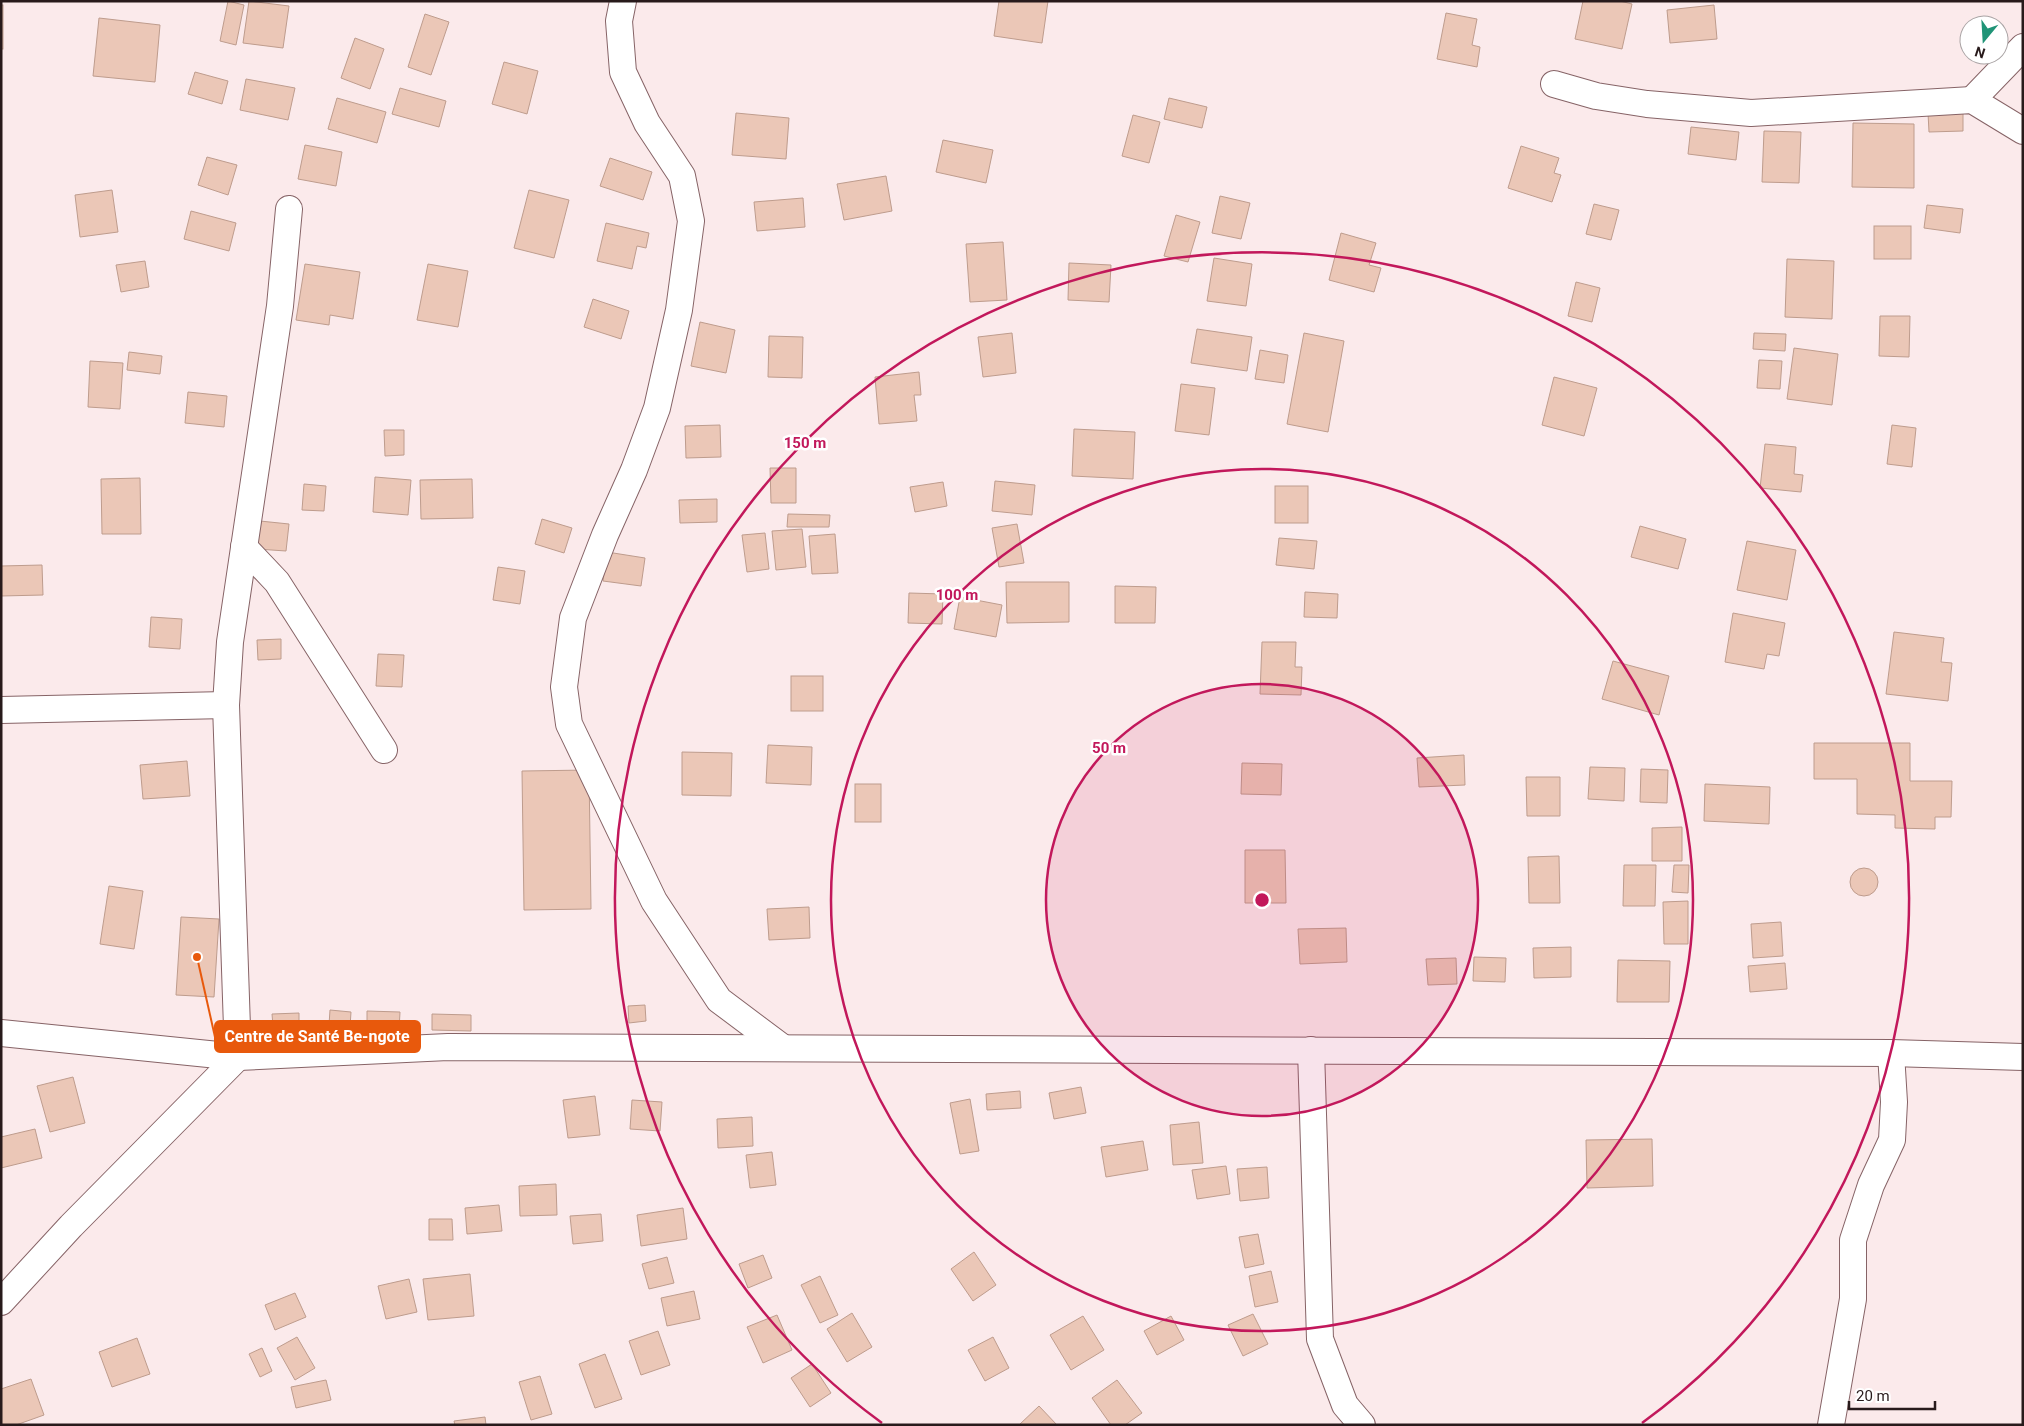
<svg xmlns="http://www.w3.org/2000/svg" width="2024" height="1426" font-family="Roboto,sans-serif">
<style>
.building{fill:#ebc7b7;stroke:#be9c8d}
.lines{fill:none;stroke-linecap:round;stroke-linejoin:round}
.street-casing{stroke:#866366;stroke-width:28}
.street{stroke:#fff;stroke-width:26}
.ring{fill:none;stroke:#c2185b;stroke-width:2.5}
.centre{fill:#c2185b;stroke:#fff;stroke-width:2.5}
.ring-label{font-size:15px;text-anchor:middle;font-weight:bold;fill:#c2185b;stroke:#fff;stroke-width:5;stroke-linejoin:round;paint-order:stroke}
.leader{fill:none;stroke:#e8590c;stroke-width:2}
.callout-dot{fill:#e8590c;stroke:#fff;stroke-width:2}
.callout{fill:#e8590c;stroke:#e8590c;stroke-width:2}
.callout-label{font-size:16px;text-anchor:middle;font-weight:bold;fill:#fff}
</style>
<rect width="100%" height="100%" fill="#fbeaeb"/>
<g class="building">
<path d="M228 1 244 5 236 45 220 41Z"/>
<path d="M249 1 289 6 283 48 243 43Z"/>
<path d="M999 1H1048L1042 43 994 36Z"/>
<path d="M1583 1H1620L1632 4 1622 49 1575 39Z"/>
<rect x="1" y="5" width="2" height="44"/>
<path d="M1714 5 1717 39 1670 43 1667 10Z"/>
<path d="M1446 13 1477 19 1472 45 1480 47 1477 67 1437 59Z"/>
<path d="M425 14 449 22 431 75 408 67Z"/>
<path d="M99 18 160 25 155 82 93 76Z"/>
<path d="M355 38 384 49 370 89 341 78Z"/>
<path d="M504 62 538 71 527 114 492 104Z"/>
<path d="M195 72 228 81 222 104 188 94Z"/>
<path d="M246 79 295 88 288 120 240 110Z"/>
<path d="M400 88 446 101 439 127 392 114Z"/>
<path d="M337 98 386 112 377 143 328 129Z"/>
<path d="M1169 98 1207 107 1202 128 1164 119Z"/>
<path d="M1963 112V131L1929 132 1928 113Z"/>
<path d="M736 113 789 118 786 159 732 155Z"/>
<path d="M1133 115 1160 122 1149 163 1122 156Z"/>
<path d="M1853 123 1914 124V188L1852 187Z"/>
<path d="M1691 127 1739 132 1736 160 1688 154Z"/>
<path d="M1764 131 1801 132 1799 183 1762 182Z"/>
<path d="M943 140 993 150 986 183 936 172Z"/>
<path d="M305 145 342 152 336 186 298 179Z"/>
<path d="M1521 146 1559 158 1554 173 1561 175 1552 202 1508 188Z"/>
<path d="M207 157 237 165 228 195 198 185Z"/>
<path d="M610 158 652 172 643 200 600 186Z"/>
<path d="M886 176 892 211 844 220 837 184Z"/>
<path d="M112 190 118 232 80 237 75 195Z"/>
<path d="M529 190 569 200 554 258 514 248Z"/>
<path d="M1220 196 1250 203 1241 239 1212 233Z"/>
<path d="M803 198 805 227 757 231 754 202Z"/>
<path d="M1594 204 1619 210 1611 240 1586 234Z"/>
<path d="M1927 205 1963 209 1960 233 1924 228Z"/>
<path d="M191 211 236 223 229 251 184 239Z"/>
<path d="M1176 215 1200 222 1188 262 1164 256Z"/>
<path d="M606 223 649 233 646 248 637 246 632 269 597 261Z"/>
<rect x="1874" y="226" width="37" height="33"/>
<path d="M1341 233 1376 243 1369 265 1381 268 1374 292 1329 280Z"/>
<path d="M1003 242 1007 300 970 302 966 244Z"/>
<path d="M1214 258 1252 264 1246 306 1207 301Z"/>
<path d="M1787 259 1834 261 1832 319 1785 317Z"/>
<path d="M145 261 149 287 121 292 116 265Z"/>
<path d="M1069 263 1111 265 1109 302 1068 300Z"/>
<path d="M305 264 360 272 353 319 330 315 329 325 296 320Z"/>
<path d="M428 264 468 271 458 327 417 320Z"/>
<path d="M1576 282 1600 288 1592 322 1568 316Z"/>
<path d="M593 299 629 311 621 339 584 327Z"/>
<path d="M1880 316H1910L1909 357 1879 356Z"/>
<path d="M700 322 735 330 726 373 691 366Z"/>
<path d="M1197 329 1252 337 1247 371 1191 363Z"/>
<path d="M1012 333 1016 373 983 377 978 337Z"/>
<path d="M1304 333 1344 341 1328 432 1287 424Z"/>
<path d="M1754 333 1786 334 1785 351 1753 349Z"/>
<path d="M769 336 803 337 802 378 768 377Z"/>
<path d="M1794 348 1838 354 1832 405 1787 399Z"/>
<path d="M1260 350 1288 355 1284 383 1255 379Z"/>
<path d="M129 352 162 356 160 374 127 370Z"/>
<path d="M1759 360 1782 361 1780 389 1757 388Z"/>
<path d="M90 361 123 363 120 409 88 407Z"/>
<path d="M919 372 921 395H914L917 421 879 424 875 377Z"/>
<path d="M1554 377 1597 388 1584 436 1542 425Z"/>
<path d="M1181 384 1215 388 1209 435 1175 431Z"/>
<path d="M188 392 227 396 224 427 185 423Z"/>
<path d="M720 425 721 457 686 458 685 426Z"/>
<path d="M1892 425 1916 428 1912 467 1887 464Z"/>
<path d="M1074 429 1135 432 1133 479 1072 476Z"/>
<path d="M384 430H404V455L385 456Z"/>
<path d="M1765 444 1796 447 1794 474 1803 475 1801 492 1760 488Z"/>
<path d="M770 468H796V503H771Z"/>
<path d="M375 477 411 480 408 515 373 512Z"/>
<path d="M140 478 141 534H102L101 479Z"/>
<path d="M472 479 473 518 421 519 420 480Z"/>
<path d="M995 481 1035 485 1032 515 992 511Z"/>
<path d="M943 482 947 506 915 512 910 487Z"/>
<path d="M304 484 326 486 324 511 302 510Z"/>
<rect x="1275" y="486" width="33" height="37"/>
<path d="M717 499V522L680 523 679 500Z"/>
<path d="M788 514 830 515 829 527H787Z"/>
<path d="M542 519 572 528 564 553 535 544Z"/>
<path d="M260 521 289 524 286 551 257 549Z"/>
<path d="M1017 524 1024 563 999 567 992 528Z"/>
<path d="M1640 526 1686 539 1678 569 1631 557Z"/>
<path d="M802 529 806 567 776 570 772 531Z"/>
<path d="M765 533 769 569 747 572 742 535Z"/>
<path d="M835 534 838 573 812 574 809 536Z"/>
<path d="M1279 538 1317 541 1314 569 1276 565Z"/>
<path d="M1747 541 1796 550 1787 600 1737 590Z"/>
<path d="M607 552 645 558 641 586 603 581Z"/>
<path d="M42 565 43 595 1 596V566Z"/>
<path d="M498 567 525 571 520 604 493 600Z"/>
<path d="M1006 582H1069V622L1007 623Z"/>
<path d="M1115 586 1156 587 1155 623H1115Z"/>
<path d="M1305 592 1338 594 1337 618 1304 617Z"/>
<path d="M909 593 943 594 942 624 908 623Z"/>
<path d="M960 597 1002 605 996 637 954 629Z"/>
<path d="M1733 613 1785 623 1779 656 1767 654 1764 669 1725 662Z"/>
<path d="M151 617 182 619 180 649 149 647Z"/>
<path d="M1894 632 1944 638 1941 662 1952 663 1948 701 1886 694Z"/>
<path d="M281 639V659L258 660 257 640Z"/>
<path d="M1262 642H1296L1295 667H1302L1301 695 1260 694Z"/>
<path d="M378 654 404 655 402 687 376 686Z"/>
<path d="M1613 661 1669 676 1659 715 1602 699Z"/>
<rect x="791" y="676" width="32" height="35"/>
<path d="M1814 743H1910V781H1952L1951 817H1935V829L1895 828V815L1857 814V779H1814Z"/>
<path d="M768 745 812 747 811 785 766 783Z"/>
<path d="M682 752 732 753 731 796 682 795Z"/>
<path d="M1464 755 1465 785 1419 787 1417 758Z"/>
<path d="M187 761 190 796 143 799 140 765Z"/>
<path d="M1242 763 1282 764 1281 795 1241 794Z"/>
<path d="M1590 767 1625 768 1624 801 1588 799Z"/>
<path d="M1641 769 1668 770 1667 803 1640 802Z"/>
<path d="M589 770 591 909 524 910 522 771Z"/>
<path d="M1526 777H1560V816H1527Z"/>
<rect x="855" y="784" width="26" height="38"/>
<path d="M1705 784 1770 787 1769 824 1704 821Z"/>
<path d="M1682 827V861H1652V828Z"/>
<path d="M1245 850H1285L1286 903H1245Z"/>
<path d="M1559 856 1560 903H1529L1528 857Z"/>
<path d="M1624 865H1656L1655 906H1623Z"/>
<path d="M1674 865H1689L1688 893 1672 892Z"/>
<circle cx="1864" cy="882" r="14"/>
<path d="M109 886 143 891 134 949 100 944Z"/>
<path d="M1688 901V944H1664L1663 902Z"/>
<path d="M809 907 810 938 769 940 767 909Z"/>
<path d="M181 917 219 919 214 997 176 995Z"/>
<path d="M1781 922 1783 956 1753 958 1751 924Z"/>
<path d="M1346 928 1347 962 1300 964 1298 929Z"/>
<path d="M1571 947V977L1534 978 1533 948Z"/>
<path d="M1474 957 1506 958 1505 982 1473 981Z"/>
<path d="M1456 958 1457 984 1428 985 1426 959Z"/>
<path d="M1618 960 1670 961 1669 1002H1617Z"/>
<path d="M1785 963 1787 989 1750 992 1748 966Z"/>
<path d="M645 1005 646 1021 629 1023 628 1006Z"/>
<path d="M330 1010 351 1012 350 1027 329 1025Z"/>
<path d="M367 1011 400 1012 399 1031 367 1030Z"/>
<path d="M299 1013V1026H273L272 1014Z"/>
<path d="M432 1014 471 1015V1031L432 1030Z"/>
<path d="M73 1077 85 1123 50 1132 37 1086Z"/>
<path d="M1081 1087 1086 1113 1054 1119 1049 1093Z"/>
<path d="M1020 1091 1021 1108 987 1110 986 1094Z"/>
<path d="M595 1096 600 1135 568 1138 563 1100Z"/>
<path d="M970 1099 979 1151 960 1154 950 1103Z"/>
<path d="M632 1100 662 1102 660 1131 630 1129Z"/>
<path d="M752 1117 753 1146 718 1148 717 1119Z"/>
<path d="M1199 1122 1203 1163 1173 1165 1170 1125Z"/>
<path d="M35 1129 42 1158 1 1168V1137Z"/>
<path d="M1652 1139 1653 1186 1587 1188 1586 1140Z"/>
<path d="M1143 1141 1148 1170 1106 1177 1101 1147Z"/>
<path d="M772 1152 776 1185 750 1188 746 1155Z"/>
<path d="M1226 1166 1230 1194 1197 1199 1192 1170Z"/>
<path d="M1267 1167 1269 1198 1240 1201 1237 1169Z"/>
<path d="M556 1184 557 1215 520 1216 519 1186Z"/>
<path d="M499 1205 502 1231 467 1234 465 1208Z"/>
<path d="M683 1208 687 1239 641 1246 637 1215Z"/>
<path d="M601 1214 603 1241 573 1244 570 1216Z"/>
<path d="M429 1219H452L453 1240H429Z"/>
<path d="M1258 1234 1264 1264 1245 1268 1239 1237Z"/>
<path d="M974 1252 996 1285 973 1301 951 1269Z"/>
<path d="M763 1255 772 1278 748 1288 739 1264Z"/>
<path d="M667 1257 674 1283 649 1289 642 1264Z"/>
<path d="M1271 1271 1278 1302 1255 1307 1249 1276Z"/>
<path d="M470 1274 474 1316 428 1320 423 1279Z"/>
<path d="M820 1276 838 1315 820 1323 801 1285Z"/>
<path d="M409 1279 417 1312 386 1319 378 1286Z"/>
<path d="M694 1291 700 1319 667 1326 661 1298Z"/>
<path d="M295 1293 306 1317 275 1330 265 1305Z"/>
<path d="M852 1313 872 1347 847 1362 827 1329Z"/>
<path d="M1253 1314 1268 1344 1243 1356 1228 1325Z"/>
<path d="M777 1315 792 1350 763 1363 747 1327Z"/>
<path d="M1083 1316 1104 1350 1071 1370 1050 1335Z"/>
<path d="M1171 1316 1184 1340 1157 1355 1144 1331Z"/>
<path d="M658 1331 670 1365 641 1375 629 1341Z"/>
<path d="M297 1337 315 1368 295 1380 277 1348Z"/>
<path d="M993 1337 1009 1368 985 1381 968 1350Z"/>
<path d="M137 1338 150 1374 112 1387 99 1352Z"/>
<path d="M262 1348 272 1371 260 1377 249 1354Z"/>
<path d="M605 1354 622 1399 595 1408 579 1364Z"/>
<path d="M812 1364 831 1393 810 1407 791 1378Z"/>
<path d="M540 1376 552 1414 531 1420 519 1382Z"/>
<path d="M31 1379 44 1415 16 1425H1V1389Z"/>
<path d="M326 1380 331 1400 296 1408 291 1387Z"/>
<path d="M1117 1380 1142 1413 1125 1425H1111L1092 1398Z"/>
<path d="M1039 1406 1057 1425H1019Z"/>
<path d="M485 1417 486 1425H455L454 1421Z"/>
</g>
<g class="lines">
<g class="street-casing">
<g id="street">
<path d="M623 1 619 21 623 72 647 123 682 176 691 221 679 310 657 408 634 470 605 535 573 618 564 687 569 724 654 901 719 1000 783 1048"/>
<path d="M1554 84 1596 96 1647 104 1751 113 1972 100 2023 131"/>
<path d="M1972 100 2023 47"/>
<path d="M244 547 277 582 384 750"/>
<path d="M1 710 226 705"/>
<path d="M1 1033 238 1057 448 1047 1891 1053 2023 1057"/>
<path d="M1311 1050 1320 1339 1345 1405 1362 1425"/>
<path d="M1 1302 71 1226 238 1057 226 705 230 642 280 306 289 209"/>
<path d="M1831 1425 1853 1299V1240L1871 1185 1892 1140 1894 1102 1891 1053"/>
</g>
</g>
<use href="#street" class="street"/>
</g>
<circle cx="1262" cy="900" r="216" fill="#c2185b" fill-opacity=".12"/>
<g class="ring">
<circle cx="1262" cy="900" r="216"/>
<circle cx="1262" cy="900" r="431"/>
<path d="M882 1423A647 647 0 1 1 1642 1423"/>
</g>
<circle cx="1262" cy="900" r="8" class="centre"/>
<g class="ring-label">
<text x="805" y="448">150 m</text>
<text x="957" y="600">100 m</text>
<text x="1109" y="753">50 m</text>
</g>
<path class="leader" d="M197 957L215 1037"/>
<circle class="callout-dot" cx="197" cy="957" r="5"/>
<rect class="callout" x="215" y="1021" width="205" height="31" rx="5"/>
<g class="callout-label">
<text x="317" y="1042">Centre de Santé Be-ngote</text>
</g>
<rect width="2024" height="1426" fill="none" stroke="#281a1b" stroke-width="5"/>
<g transform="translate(1984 40) rotate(198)"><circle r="24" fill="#ffffff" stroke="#a9a3a4"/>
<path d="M0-4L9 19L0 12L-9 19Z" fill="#209477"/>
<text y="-8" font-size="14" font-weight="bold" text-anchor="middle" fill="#281a1b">N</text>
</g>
<path d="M1849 1401v8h86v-8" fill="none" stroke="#281a1b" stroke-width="2.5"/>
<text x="1856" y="1401" font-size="15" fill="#281a1b" stroke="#ffffff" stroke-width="4" paint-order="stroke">20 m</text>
</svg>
